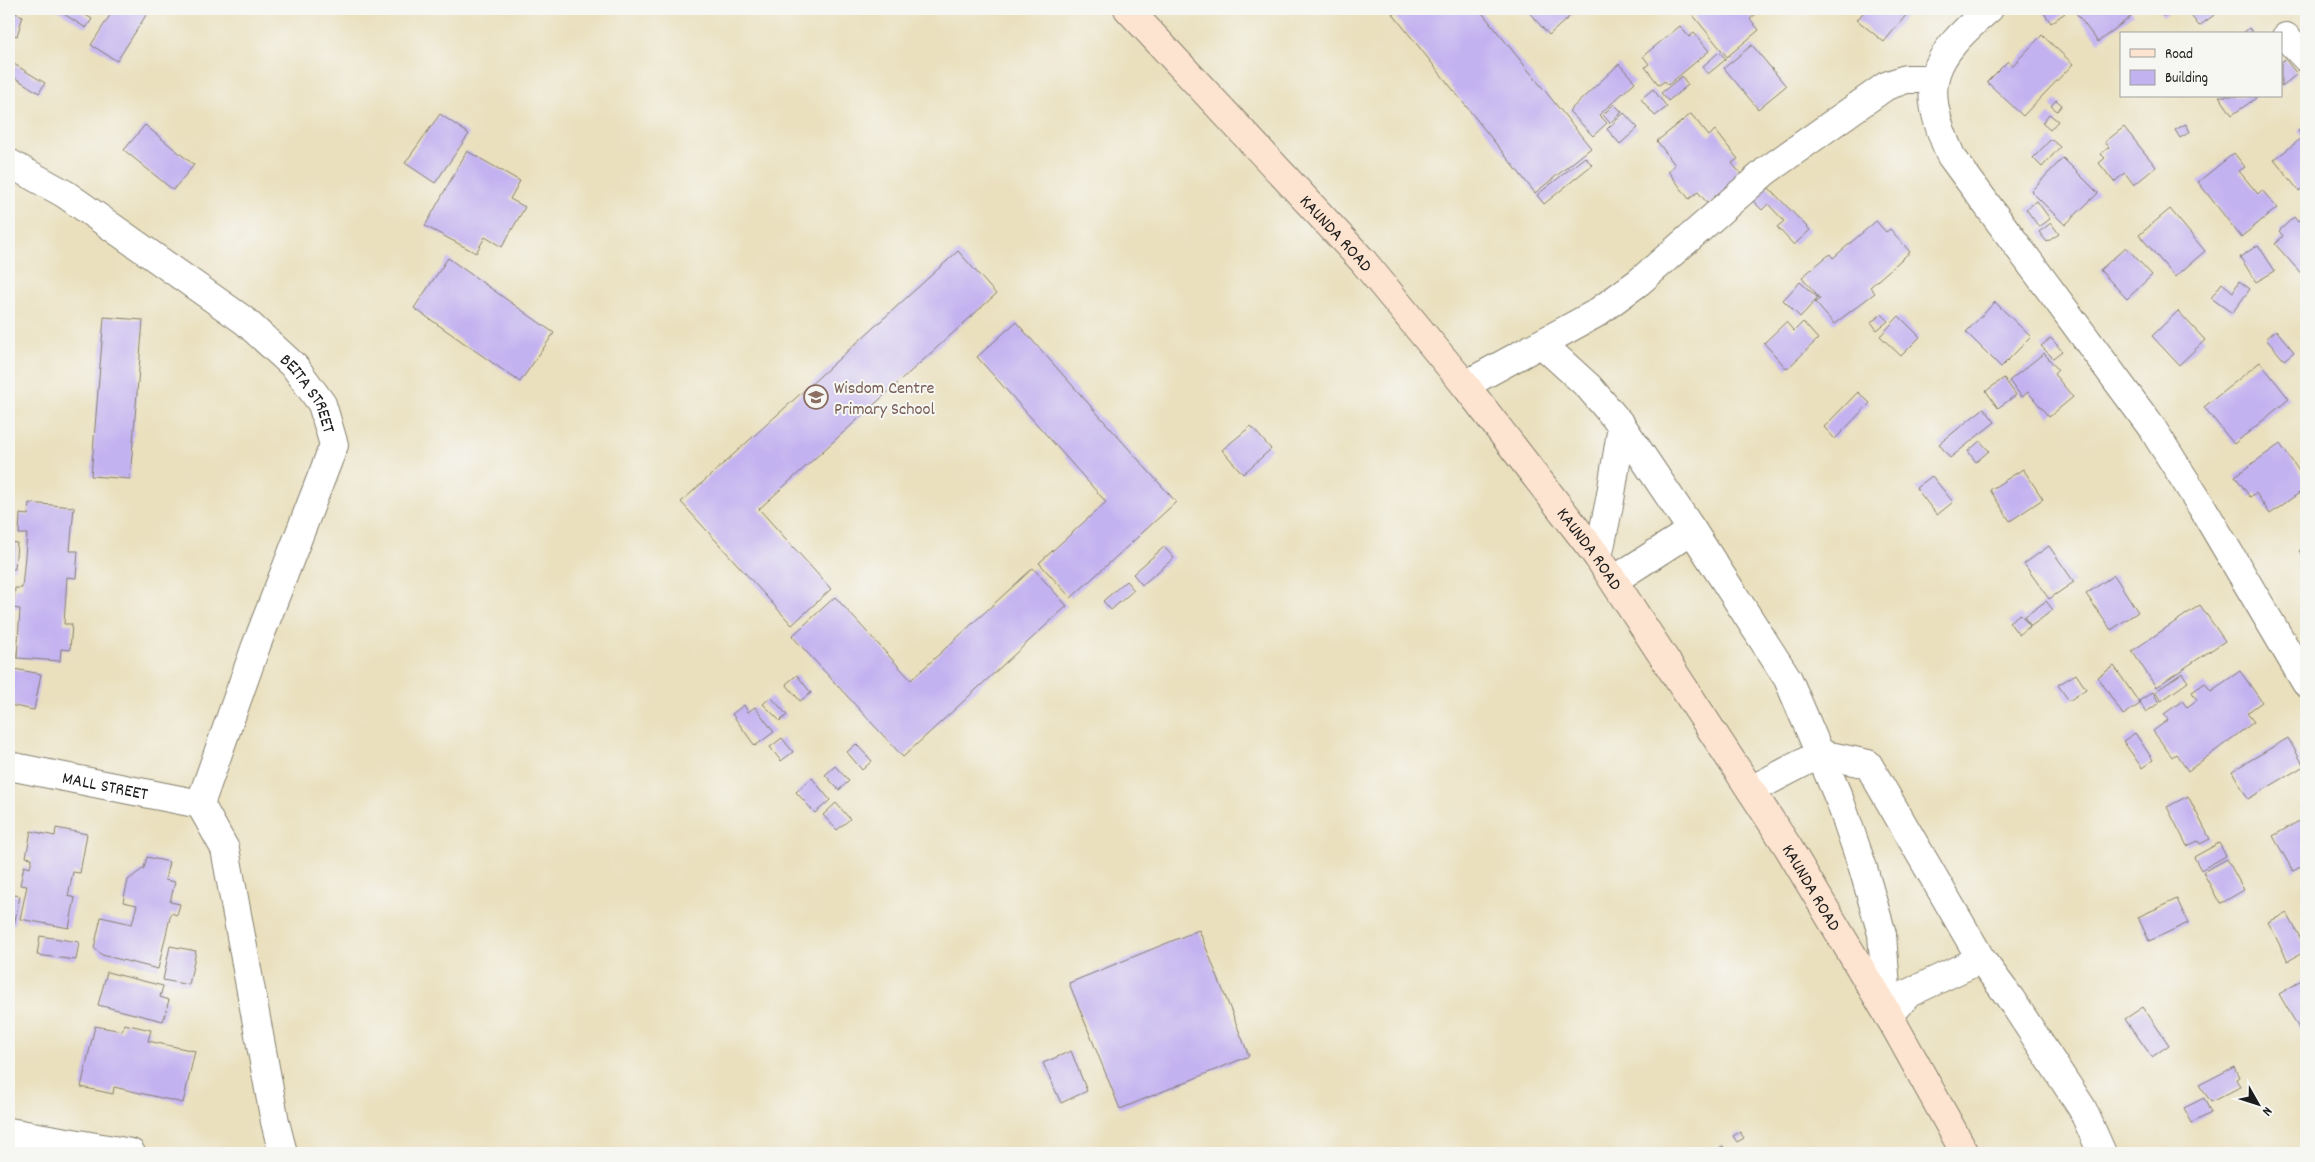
<svg xmlns="http://www.w3.org/2000/svg" width="2315" height="1162" font-family="Dekko,sans-serif">
<style>
.building{fill:#c3b2f0}
.lines{fill:none;stroke-linecap:round;stroke-linejoin:round}
.street-casing{stroke:#837e6d;stroke-width:30}
.secondary-casing{stroke:#837e6d;stroke-width:30}
.street{stroke:#fff;stroke-width:28}
.secondary{stroke:#fde4d0;stroke-width:28}
.labels{text-anchor:middle;stroke-width:4;stroke-linejoin:round;paint-order:stroke}
.street-label{font-size:18px;fill:#1c1c1c;stroke:#f6f6f2}
.education-label{font-size:18px;fill:#785e54;stroke:#f6f6f2;text-anchor:start}
</style>
<rect width="100%" height="100%" fill="#f6f6f2"/>
<filter id="ink" filterUnits="userSpaceOnUse"><feTurbulence type="fractalNoise" baseFrequency=".02" numOctaves="2"/><feDisplacementMap in="SourceGraphic" scale="10" xChannelSelector="R" yChannelSelector="G"/><feConvolveMatrix kernelMatrix="1 2 1 2 8 2 1 2 1" color-interpolation-filters="sRGB"/></filter>
<filter id="wash" filterUnits="userSpaceOnUse"><feTurbulence type="fractalNoise" baseFrequency=".0096" numOctaves="4" result="noise"/><feDisplacementMap in="SourceGraphic" scale="20" xChannelSelector="R" yChannelSelector="G"/><feGaussianBlur stdDeviation="1.12" result="paint"/><feColorMatrix in="noise" values="0 0 0 0 0 0 0 0 0 0 0 0 0 0 0 0 0 1.4 0 .05"/><feComposite in="paint" operator="in"/></filter>
<g filter="url(#wash)">
<rect width="100%" height="100%" fill="#eae0be"/>
<g id="blocks">
<g class="building">
<path d="M56 9H76L92 19 86 28Z"/>
<path d="M114 9H150L117 61 91 45Z"/>
<path d="M1398 9H1479L1591 148 1535 193 1392 13Z"/>
<path d="M1526 9H1578L1549 35Z"/>
<path d="M1688 9H1762L1750 19 1759 30 1727 57Z"/>
<path d="M1866 9H1900L1907 14 1884 42 1857 20Z"/>
<path d="M2041 9H2062L2065 13 2051 23Z"/>
<path d="M2073 9H2130L2134 14 2098 42Z"/>
<path d="M2161 9H2174L2163 16 2159 10Z"/>
<path d="M2186 9H2214L2217 13 2199 26Z"/>
<path d="M9 11 23 16 17 36 9 33Z"/>
<path d="M1680 26 1689 37 1694 33 1709 51 1668 85 1665 81 1659 85 1645 67 1649 64 1643 56Z"/>
<path d="M2249 28 2254 34H2242Z"/>
<path d="M2042 35 2073 64 2023 116 1987 82 2008 61 2012 66Z"/>
<path d="M1752 45 1786 86 1758 109 1724 68Z"/>
<path d="M1719 52 1726 59 1708 74 1702 67Z"/>
<path d="M2285 59 2297 74 2281 87V62Z"/>
<path d="M9 61 45 83 39 93 9 74Z"/>
<path d="M1619 64 1635 82 1599 115 1607 123 1593 136 1569 111Z"/>
<path d="M1682 76 1688 85 1668 101 1661 93Z"/>
<path d="M1653 89 1667 107 1655 116 1641 99Z"/>
<path d="M2219 96H2255L2256 98 2232 115Z"/>
<path d="M2056 100 2062 105 2057 111 2051 106Z"/>
<path d="M1614 104 1622 112 1610 123 1603 115Z"/>
<path d="M1624 113 1638 128 1620 144 1607 129Z"/>
<path d="M440 114 469 134 435 183 405 163Z"/>
<path d="M1691 114 1709 136 1715 130 1738 159 1732 163 1744 178 1709 205 1698 192 1689 199 1668 171 1675 165 1657 141Z"/>
<path d="M2049 114 2058 121 2050 130 2042 123Z"/>
<path d="M2186 124 2190 132 2180 138 2175 130Z"/>
<path d="M145 125 194 165 173 190 124 150Z"/>
<path d="M2306 125V185L2299 191 2274 160 2303 137 2298 131Z"/>
<path d="M2124 127 2156 167 2134 185 2125 173 2114 182 2099 163 2105 158 2101 154 2109 147 2105 142Z"/>
<path d="M2051 139 2060 147 2042 167 2033 158Z"/>
<path d="M467 151 520 181 510 199 525 207 502 247 485 237 476 253 425 226Z"/>
<path d="M2234 153 2245 167 2239 171 2258 194 2262 190 2277 208 2241 237 2198 182Z"/>
<path d="M1585 157 1592 165 1544 204 1537 195Z"/>
<path d="M2063 158 2098 193 2065 225 2031 191Z"/>
<path d="M1762 181 1810 230 1794 245 1777 227 1784 221 1768 204 1762 210 1747 195Z"/>
<path d="M2037 201 2050 219 2039 227 2026 209Z"/>
<path d="M2170 209 2205 251 2175 277 2139 235Z"/>
<path d="M2306 214V279L2275 244 2283 236 2279 231 2294 217 2298 222Z"/>
<path d="M1876 221 1886 232 1890 229 1910 252 1870 287 1875 293 1834 324 1815 302 1820 299 1802 277 1830 254 1833 258Z"/>
<path d="M2051 223 2059 234 2047 242 2039 232Z"/>
<path d="M2258 245 2275 271 2256 282 2240 257Z"/>
<path d="M2126 247 2152 275 2127 299 2100 270Z"/>
<path d="M958 251 996 294 759 509 831 589 792 625 681 502Z"/>
<path d="M448 258 554 333 520 382 414 308Z"/>
<path d="M2239 281 2250 289 2232 313 2211 298 2222 283 2233 292Z"/>
<path d="M1800 282 1818 298 1800 317 1783 300Z"/>
<path d="M1995 302 2031 337 2001 367 1966 332Z"/>
<path d="M2178 311 2205 340 2179 365 2152 336Z"/>
<path d="M1882 314 1888 321 1877 330 1871 322Z"/>
<path d="M1899 316 1920 337 1901 356 1880 336Z"/>
<path d="M104 317 143 320 130 479 91 476Z"/>
<path d="M1016 322 1176 502 1071 598 1039 563 1106 502 977 357Z"/>
<path d="M1786 322 1794 331 1803 322 1818 339 1787 369 1764 343Z"/>
<path d="M2276 330 2294 352 2284 360 2266 339Z"/>
<path d="M2051 338 2062 351 2053 358 2041 346Z"/>
<path d="M2044 353 2058 370 2054 374 2073 397 2049 417 2028 392 2022 397 2009 381Z"/>
<path d="M2260 362 2289 399 2234 444 2204 407Z"/>
<path d="M2004 378 2016 395 1998 408 1986 391Z"/>
<path d="M1858 392 1870 403 1835 439 1824 427Z"/>
<path d="M1984 408 1995 422 1950 458 1939 444Z"/>
<path d="M1251 426 1271 449 1243 474 1222 450Z"/>
<path d="M1980 441 1989 451 1976 462 1968 451Z"/>
<path d="M2280 444 2306 481V488L2270 514 2256 493 2250 497 2235 476Z"/>
<path d="M2023 469 2043 499 2010 521 1990 490Z"/>
<path d="M1932 476 1953 502 1937 515 1916 488Z"/>
<path d="M9 498H13L10 528H9Z"/>
<path d="M29 503 74 507 70 551H78L76 578 67 577 64 624H72L70 650 61 649 60 661 17 658 20 609 13 608 15 588H22L27 534H19L20 514 28 515Z"/>
<path d="M9 542 17 543 15 569H9Z"/>
<path d="M2306 545V568L2302 563 2306 560 2299 551Z"/>
<path d="M2049 546 2074 582 2049 599 2024 564Z"/>
<path d="M1164 547 1174 558 1142 585 1133 574Z"/>
<path d="M1033 568 1067 606 903 757 792 636 835 597 911 680Z"/>
<path d="M2114 575 2138 612 2111 630 2086 594Z"/>
<path d="M1126 581 1134 590 1111 610 1103 601Z"/>
<path d="M2046 601 2053 610 2031 626 2024 617Z"/>
<path d="M2200 605 2225 641 2156 687 2132 651Z"/>
<path d="M2020 614 2030 626 2019 635 2009 622Z"/>
<path d="M2114 666 2140 704 2123 715 2098 677Z"/>
<path d="M9 668 41 674 34 710 9 705Z"/>
<path d="M2240 671 2262 702 2247 713 2254 722 2188 771 2176 754 2172 757 2153 731 2168 720 2164 714 2182 701 2187 707 2197 700 2192 692 2205 683 2211 691Z"/>
<path d="M2182 673 2188 682 2161 701 2155 692Z"/>
<path d="M2076 674 2086 689 2069 701 2058 685Z"/>
<path d="M797 675 811 693 800 701 786 684Z"/>
<path d="M2153 692 2159 703 2146 712 2139 701Z"/>
<path d="M771 697 787 715 780 721 763 704Z"/>
<path d="M744 705 748 712 755 707 774 732 755 746 732 714Z"/>
<path d="M2135 733 2153 760 2142 768 2123 741Z"/>
<path d="M782 738 793 752 781 761 770 747Z"/>
<path d="M2288 738 2304 766 2248 799 2232 771Z"/>
<path d="M856 744 872 761 862 770 847 752Z"/>
<path d="M835 766 849 781 839 790 825 775Z"/>
<path d="M812 778 830 800 815 813 796 792Z"/>
<path d="M2188 796 2210 839 2200 844 2198 841 2187 846 2167 807Z"/>
<path d="M836 803 850 819 837 830 823 815Z"/>
<path d="M2306 817V864L2293 871 2273 836Z"/>
<path d="M56 828 87 834 80 873 73 872 68 896 75 898 69 928 20 919 27 886 20 885 24 866 30 868 32 858 26 857 31 831 55 836Z"/>
<path d="M2219 843 2226 856 2201 870 2194 857Z"/>
<path d="M147 857 169 862 165 880 175 882 170 902 180 904 177 915 171 913 158 969 102 955 94 948 101 917 132 924 137 905 123 902 128 880 144 868Z"/>
<path d="M2227 859 2244 890 2220 904 2203 872Z"/>
<path d="M2306 888V900L2301 891Z"/>
<path d="M9 894 20 896 14 925 9 924Z"/>
<path d="M2177 899 2188 923 2149 941 2138 917Z"/>
<path d="M2287 913 2306 949V951L2288 961 2268 922Z"/>
<path d="M1199 930 1249 1056 1120 1109 1069 983Z"/>
<path d="M40 936 79 942 76 960 37 955Z"/>
<path d="M170 946 196 951 189 985 163 980Z"/>
<path d="M107 972 163 986 160 997 169 1000 163 1021 98 1005Z"/>
<path d="M2306 978V1026L2300 1030 2279 994Z"/>
<path d="M2143 1007 2169 1045 2152 1057 2125 1019Z"/>
<path d="M124 1024 151 1030 148 1041 195 1051 183 1103 114 1087 113 1094 81 1087 95 1026 122 1031Z"/>
<path d="M1071 1051 1087 1091 1061 1103 1043 1063Z"/>
<path d="M2234 1067 2239 1077 2236 1079 2240 1087 2211 1102 2199 1085Z"/>
<path d="M2204 1098 2211 1113 2192 1123 2184 1108Z"/>
<path d="M1740 1132 1744 1138 1737 1142 1733 1136Z"/>
<path d="M1723 1146 1727 1152 1726 1153H1709Z"/>
</g>
</g>
</g>
<g filter="url(#ink)">
<use href="#blocks" fill-opacity="0" stroke="#837e6d" stroke-width="1"/>
<g class="lines">
<g class="street-casing">
<g id="street">
<path d="M1989 9C1931 59 1918 82 1951 156L2152 428 2202 507 2306 683"/>
<path d="M2286 37 2306 58"/>
<path id="s1" d="M9 163 65 194 245 321 295 367 322 404 334 445 256 646 200 804"/>
<path d="M1542 344 1589 387 1622 426 1692 530 1788 679 1840 801 1863 868 1882 934 1888 1015"/>
<path d="M1465 385 1595 314 1639 282 1766 171 1886 86 1906 79H1933"/>
<path d="M1598 557 1610 500 1622 426"/>
<path d="M1614 580 1692 530"/>
<path id="s2" d="M9 766 200 804"/>
<path d="M1751 790 1820 754 1868 764 1981 959 2010 998 2082 1108 2102 1153"/>
<path d="M200 804 225 849 275 1122 283 1153"/>
<path d="M1888 1015 1909 993 1981 959"/>
<path d="M9 1132 131 1153"/>
</g>
</g>
<g class="secondary-casing">
<g id="secondary">
<path id="s3" d="M1128 9 1363 261 1465 385 1598 557 1788 847 1893 1023 1965 1153"/>
</g>
</g>
<use href="#street" class="street"/>
<use href="#secondary" class="secondary"/>
</g>
</g>
<defs>
<g id="school-ring" transform="scale(1.25)"><circle r="9.5" fill="#f6f6f2" stroke="#8d6e63" stroke-width="1.5"/><path d="M0-5L7-2L0 1L-7-2ZM-4 1L0 2.5L4 1V4Q0 6-4 4Z" fill="#8d6e63"/></g>
</defs>
<g fill-rule="evenodd">
<use href="#school-ring" x="816" y="397"/>
</g>
<g class="labels">
<g class="street-label">
<text dy="6" stroke="none"><textPath href="#s3" startOffset="306">KAUNDA ROAD</textPath></text>
<text dy="6" stroke="none"><textPath href="#s1" startOffset="382">BEITA STREET</textPath></text>
<text dy="6" stroke="none"><textPath href="#s3" startOffset="711">KAUNDA ROAD</textPath></text>
<text dy="6" stroke="none"><textPath href="#s2" startOffset="98">MALL STREET</textPath></text>
<text dy="6" stroke="none"><textPath href="#s3" startOffset="1116">KAUNDA ROAD</textPath></text>
</g>
<g class="education-label">
<text x="834" y="393">Wisdom Centre<tspan x="834" dy="21">Primary School</tspan></text>
</g>
</g>
<rect width="2315" height="1162" fill="none" stroke="#f6f6f2" stroke-width="30"/>
<rect x="2120" y="32" width="162" height="65" fill="#f6f6f2" stroke="#9f9f9c"/>
<rect x="2130" y="49" width="25" height="8" fill="#fde4d0" stroke="#9f9f9c"/>
<text x="2165" y="58" font-size="15" fill="#1c1c1c">Road</text>
<rect x="2130" y="70" width="25" height="15" fill="#c3b2f0" stroke="#9f9f9c"/>
<text x="2165" y="82" font-size="15" fill="#1c1c1c">Building</text>
<g transform="translate(2258 1104) rotate(129)" stroke="#f6f6f2" stroke-width="4" paint-order="stroke">
<path d="M0-4L9 19L0 12L-9 19Z" fill="#1c1c1c"/>
<text y="-8" font-size="14" font-weight="bold" text-anchor="middle" fill="#1c1c1c">N</text>
</g>
</svg>
